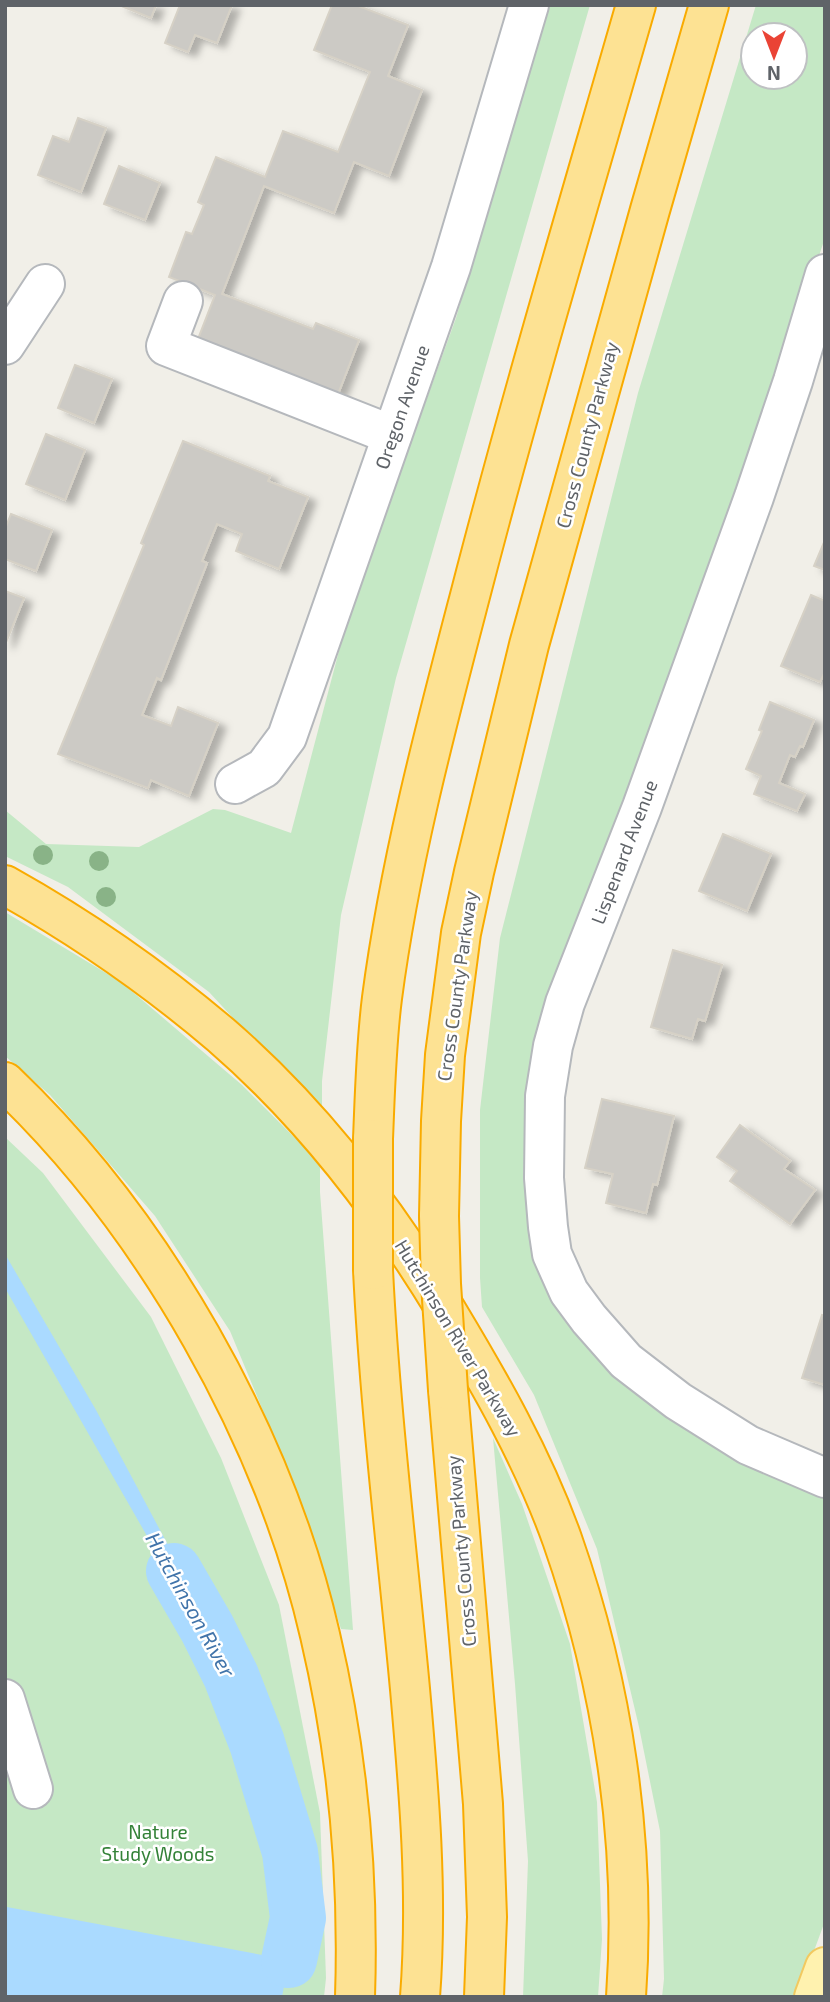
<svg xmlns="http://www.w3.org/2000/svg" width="830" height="2002" font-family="'Exo 2',sans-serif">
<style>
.green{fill:#c5e8c5;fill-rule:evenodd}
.water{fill:#aadaff}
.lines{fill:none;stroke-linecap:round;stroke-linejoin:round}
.river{stroke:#aadaff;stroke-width:56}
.building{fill:#cccac5;stroke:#d6d1c6;stroke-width:2;filter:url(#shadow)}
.minor-casing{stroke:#b5b8bc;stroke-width:42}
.major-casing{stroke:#f2c960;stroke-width:42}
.highway-casing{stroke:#f9ab00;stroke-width:42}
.minor{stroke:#fff;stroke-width:38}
.major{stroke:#fff2af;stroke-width:38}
.highway{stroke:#fde293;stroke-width:38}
.highway-bridge-casing{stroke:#f9ab00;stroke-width:42;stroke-linecap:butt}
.highway-bridge{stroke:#fde293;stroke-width:38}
.tree{fill:#89b387}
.labels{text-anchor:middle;stroke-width:5;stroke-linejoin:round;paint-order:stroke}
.street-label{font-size:19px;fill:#5f6368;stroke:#fff}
.park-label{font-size:19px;fill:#348238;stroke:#fff}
.water-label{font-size:21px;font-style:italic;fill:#4174aa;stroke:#fff}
</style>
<defs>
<filter id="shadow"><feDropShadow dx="8" dy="4.5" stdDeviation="3.5" flood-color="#0004"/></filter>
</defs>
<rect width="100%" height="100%" fill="#f1efe8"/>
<g class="green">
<path d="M547 5H590L396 678 341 915 322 1081V1114L209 992 68 887 5 856V810L46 844 139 847 213 809 225 810 291 833 349 613 456 318Z"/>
<path d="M756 5H825V238L760 429 656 717 551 990 544 1282 825 1494V1921L797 1997H662L664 1979 660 1831 639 1727 597 1549 534 1395 482 1307 480 1278V1110L500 938 638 393ZM753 35H795V77H753Z"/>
<path d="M5 912 121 982 242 1085 320 1163V1192L353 1630 341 1629 297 1493 230 1331 155 1216 50 1095 5 1056Z"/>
<path d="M5 1137 43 1173 151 1317 221 1458 279 1605 320 1813 326 1978 324 1997H5Z"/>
<path d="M493 1438 522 1504 570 1644 597 1802 602 1939 598 1997H523L528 1861 515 1684Z"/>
</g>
<g class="water">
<path d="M5 1254 96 1410 217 1637 206 1639 5 1288Z"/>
<path d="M7 1907 289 1960 282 1997H5V1922Z"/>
</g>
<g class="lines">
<path class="river" d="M174 1571 207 1628 231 1676 257 1743 290 1852 298 1918 289 1960"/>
</g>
<g class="building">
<path d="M119 5H156L151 18Z"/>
<path d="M180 5H232L217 43 195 35 188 52 165 43Z"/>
<path d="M332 5H356L408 25 388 76 422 90 389 176 354 162 334 213 264 186 222 294 313 329 316 323 359 340 338 394 198 339 215 295 169 277 186 232 192 234 204 205 198 202 216 157 265 177 283 131 338 152 370 72 314 50Z"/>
<path d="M78 118 106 128 81 192 38 175 53 136 69 142Z"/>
<path d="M119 166 160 183 145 220 104 204Z"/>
<path d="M75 365 112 379 94 423 58 408Z"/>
<path d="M46 434 85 450 65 500 26 484Z"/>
<path d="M183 441 270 476 268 481 308 497 279 569 236 551 242 534 217 524 202 561 207 563 161 680 157 678 142 715 171 726 178 707 218 723 189 796 151 780 148 788 58 754 144 545 141 543Z"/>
<path d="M11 514 52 530 36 571 5 559V529Z"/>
<path d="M825 540V570L814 566Z"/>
<path d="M5 591 24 598 5 645Z"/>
<path d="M811 595 825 601V672L820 682 781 666Z"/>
<path d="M770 702 814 720 803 747 800 746 795 757 790 755 779 783 805 794 797 811 754 794 761 776 746 769 762 731 759 730Z"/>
<path d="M723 834 771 854 747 911 699 891Z"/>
<path d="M673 950 722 965 705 1021 698 1019 692 1039 651 1027Z"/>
<path d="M602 1099 674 1116 657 1185 653 1184 646 1213 606 1203 613 1174 585 1168Z"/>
<path d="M740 1125 790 1161 784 1169 815 1190 790 1224 730 1181 737 1171 717 1157Z"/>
<path d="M822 1315 825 1316V1385L802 1378Z"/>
</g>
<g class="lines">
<g class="minor-casing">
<g id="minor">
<path d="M825 274 793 381 754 497 642 807 565 1003 553 1046 545 1096 544 1178 548 1227 552 1254 569 1292 589 1319 626 1361 678 1401 748 1445 825 1478"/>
<path d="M183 301 166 346 392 435"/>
<path d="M5 345 45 284"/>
<path d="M235 784 264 768 287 737 451 267 529 5"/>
<path d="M5 1699 33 1789"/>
</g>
</g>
<g class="major-casing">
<path id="major" d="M814 1997 825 1967"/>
</g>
<g class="highway-casing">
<g id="highway">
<path d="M5 885C82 928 154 978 221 1035 311 1113 385 1209 446 1310 490 1383 533 1458 562 1539 613 1684 637 1843 626 1997"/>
<path d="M5 1082C154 1224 274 1435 320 1635 348 1754 359 1875 355 1997"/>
<path d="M373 1139C375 1092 376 1045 382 998 400 861 436 726 471 592 522 395 580 200 636 5"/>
<path d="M439 1216 441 1121 445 1055 461 933 474 872 529 645 650 210 709 5"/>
<path d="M373 1270C380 1410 397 1549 410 1689 419 1791 428 1894 420 1997"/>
<path d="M448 1390 483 1804 487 1917 484 1997"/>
</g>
</g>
<use href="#minor" class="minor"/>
<use href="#major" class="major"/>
<use href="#highway" class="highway"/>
<g class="highway-bridge-casing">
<g id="highway-bridge">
<path d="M373 1139V1270"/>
<path d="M439 1216 441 1284 448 1390"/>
</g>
</g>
<use href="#highway-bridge" class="highway-bridge"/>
</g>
<g class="tree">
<circle cx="43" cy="855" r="10"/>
<circle cx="99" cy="861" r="10"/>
<circle cx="106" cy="897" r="10"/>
</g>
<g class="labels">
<g class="street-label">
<text transform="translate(402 407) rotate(-71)" y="7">Oregon Avenue</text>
<text transform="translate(587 435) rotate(-75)" y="7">Cross County Parkway</text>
<text transform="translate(624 852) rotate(-69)" y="7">Lispenard Avenue</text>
<text transform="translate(457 986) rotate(-82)" y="7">Cross County Parkway</text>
<text transform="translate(458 1338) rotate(59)" y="7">Hutchinson River Parkway</text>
<text transform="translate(461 1551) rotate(-95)" y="7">Cross County Parkway</text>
</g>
<g class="park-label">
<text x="158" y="1839">Nature<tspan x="158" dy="22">Study Woods</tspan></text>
</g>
<g class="water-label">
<text transform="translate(190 1605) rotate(61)" y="7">Hutchinson River</text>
</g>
</g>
<rect width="830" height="2002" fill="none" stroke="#5f6368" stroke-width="14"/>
<g transform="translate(774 56) rotate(180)"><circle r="33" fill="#ffffff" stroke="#bfc1c3" stroke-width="2"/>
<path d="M0-5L12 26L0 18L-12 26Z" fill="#ea4335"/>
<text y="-10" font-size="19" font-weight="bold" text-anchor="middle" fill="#5f6368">N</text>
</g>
</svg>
